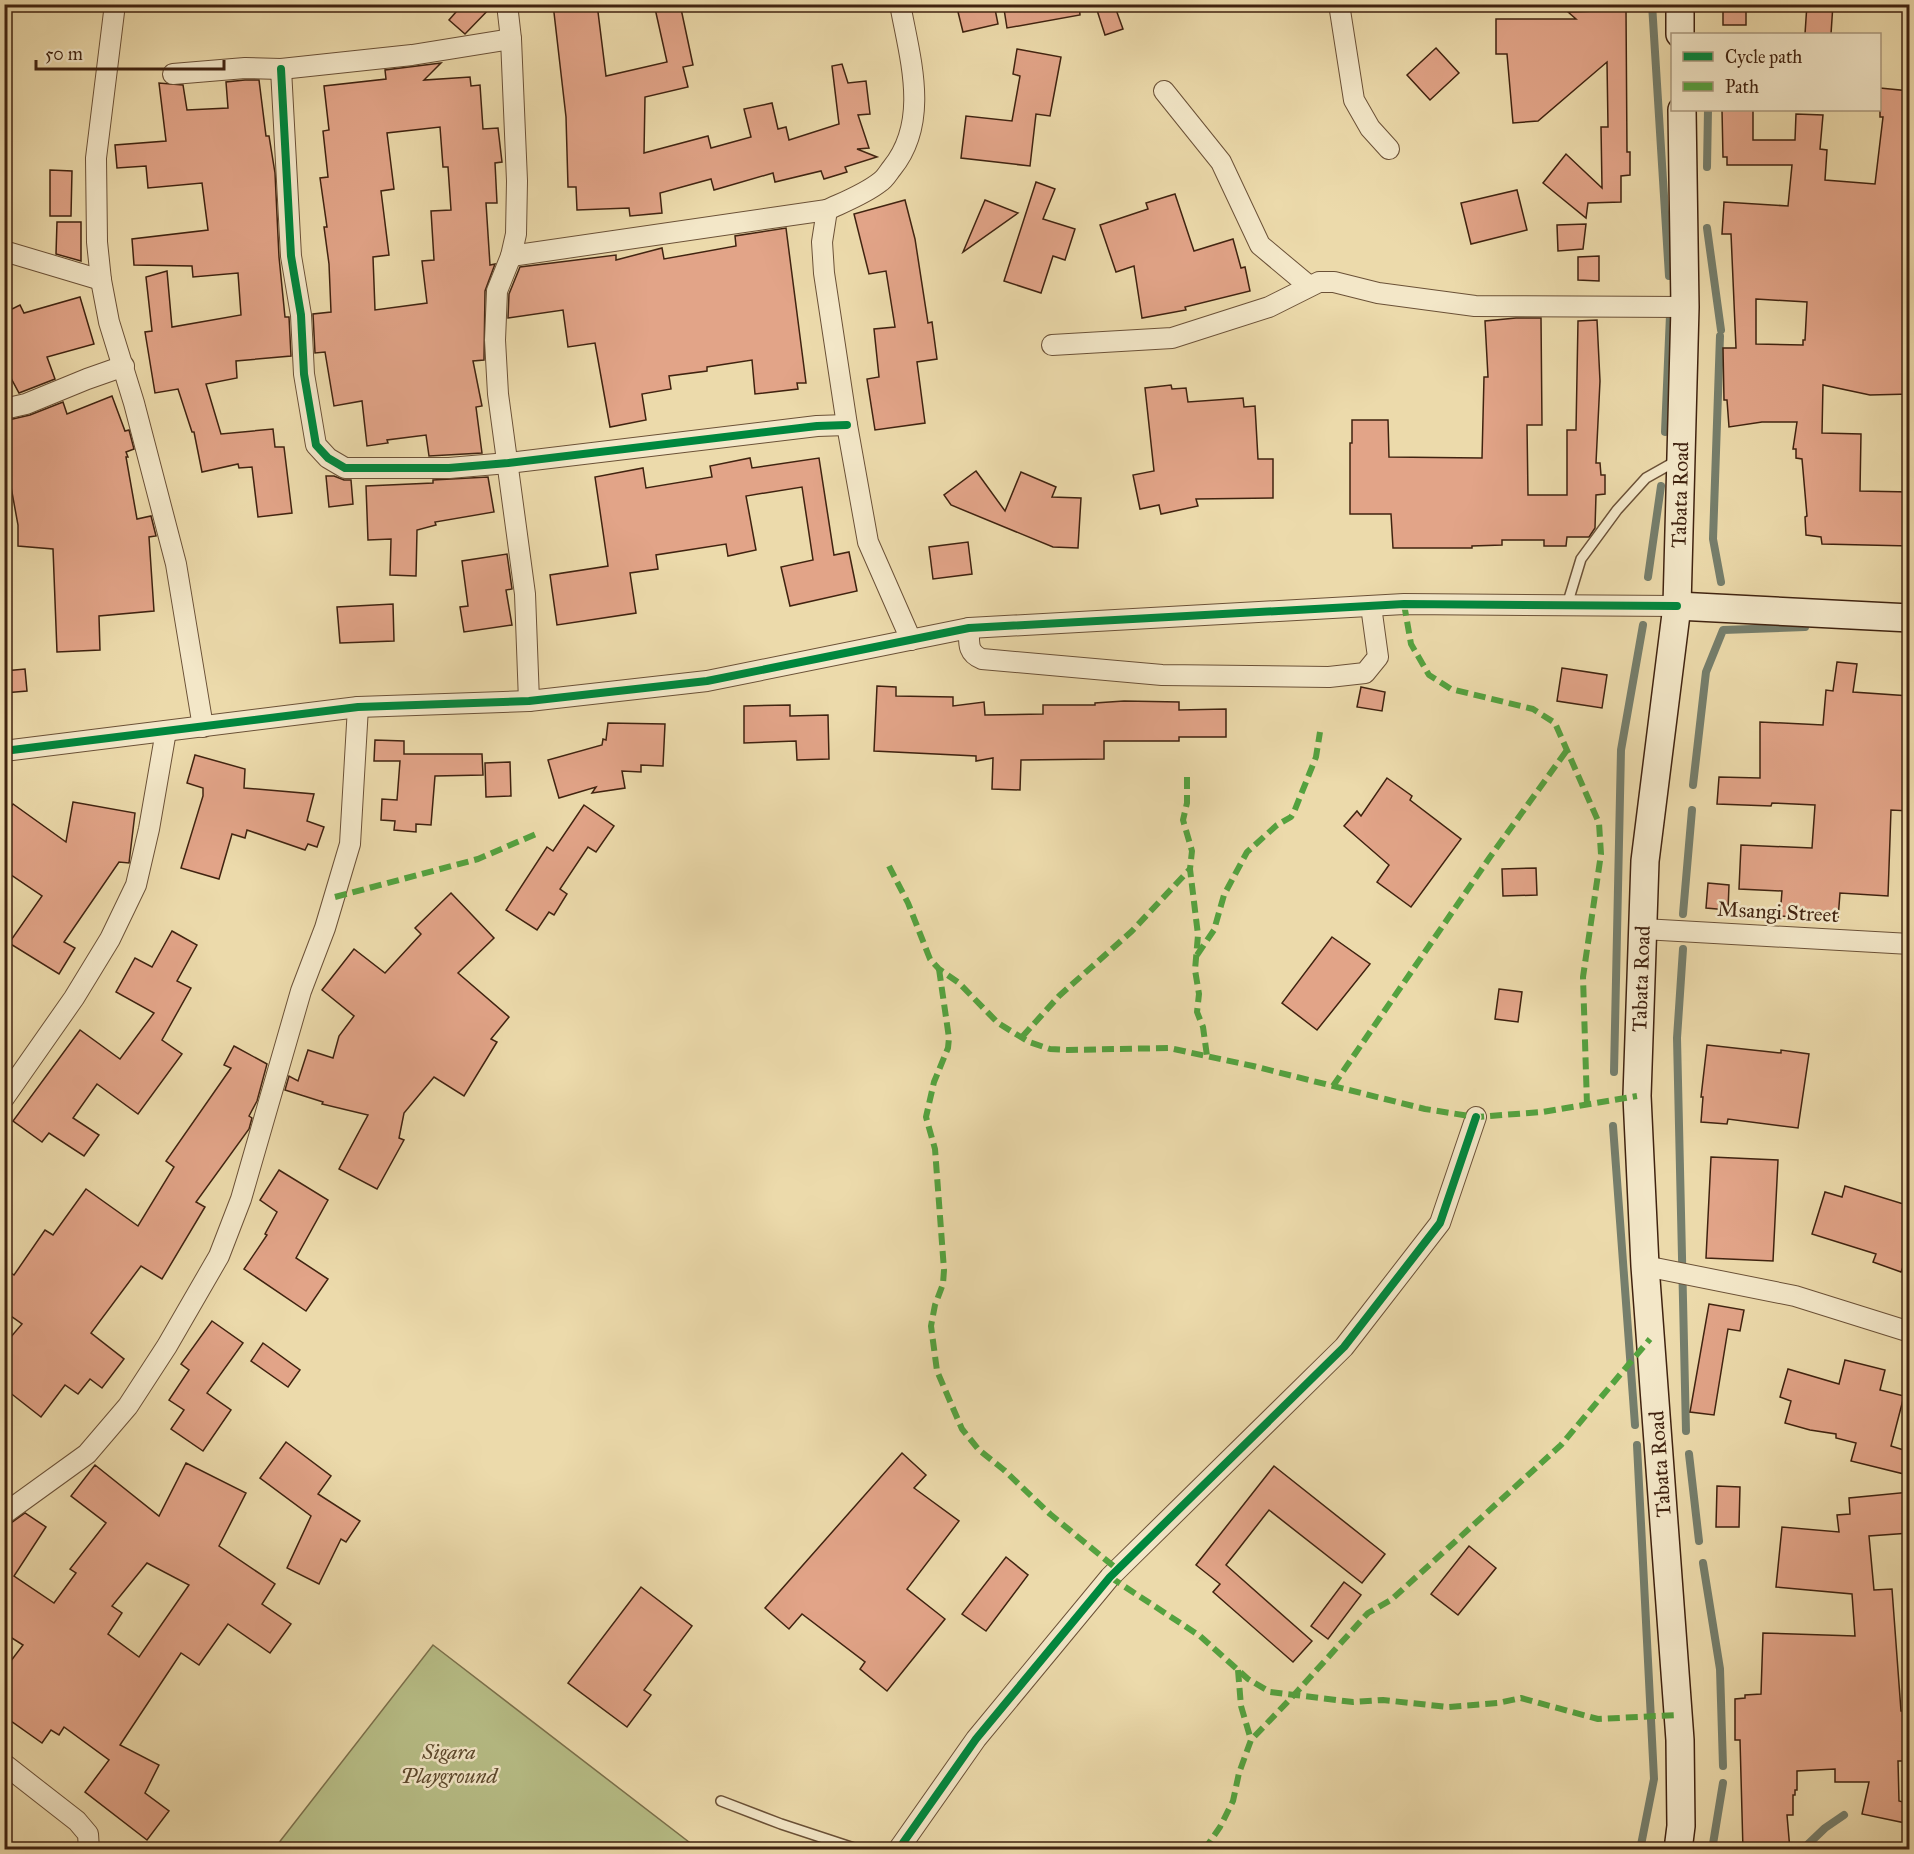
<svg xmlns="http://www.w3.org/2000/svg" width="1914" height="1854" font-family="'IM FELL Great Primer',serif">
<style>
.green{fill:#b8bf88;stroke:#7c714c;stroke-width:1.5}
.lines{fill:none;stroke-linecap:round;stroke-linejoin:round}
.stream{stroke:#757e6c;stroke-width:8}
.building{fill:#e2a488;stroke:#402310;stroke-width:1.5;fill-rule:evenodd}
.service-casing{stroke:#6b5137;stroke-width:12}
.minor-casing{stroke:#6b5137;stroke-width:22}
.secondary-casing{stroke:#402310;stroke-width:30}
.service{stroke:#f3e7c8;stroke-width:9}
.minor{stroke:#f3e7c8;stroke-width:20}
.secondary{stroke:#f3e7c8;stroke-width:27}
.quiet{stroke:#54a23f;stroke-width:6;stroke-dasharray:12 6;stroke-linecap:butt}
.cycleway-casing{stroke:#f3e7c8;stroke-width:11}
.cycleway{stroke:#00873e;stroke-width:8}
.labels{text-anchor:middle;stroke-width:5;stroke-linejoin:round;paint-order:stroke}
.street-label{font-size:21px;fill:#402310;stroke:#f3e7c8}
.park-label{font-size:21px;font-style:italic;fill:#5e4a2e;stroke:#f3e7c8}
</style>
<rect width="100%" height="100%" fill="#ecdaab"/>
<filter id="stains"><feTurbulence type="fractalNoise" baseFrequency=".00333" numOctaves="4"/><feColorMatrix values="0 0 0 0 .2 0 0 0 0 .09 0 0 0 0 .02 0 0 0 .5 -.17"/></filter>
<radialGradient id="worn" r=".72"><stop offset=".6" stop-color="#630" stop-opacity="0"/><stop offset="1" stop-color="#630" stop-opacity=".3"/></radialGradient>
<path class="green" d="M433 1645 698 1849H274Z"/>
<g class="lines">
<g class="stream">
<path d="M1652 4 1669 276"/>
<path d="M1707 167 1708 110"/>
<path d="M1707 228 1721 330"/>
<path d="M1720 336 1713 539 1721 582"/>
<path d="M1665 432 1670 315"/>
<path d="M1648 577 1661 486"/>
<path d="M1693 785 1706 672 1723 630 1805 627"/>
<path d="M1683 914 1692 810"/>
<path d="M1683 949 1677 1038 1686 1431"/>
<path d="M1614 1072 1621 750 1643 625"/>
<path d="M1613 1126 1635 1425"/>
<path d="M1637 1445 1654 1779 1640 1850"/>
<path d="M1689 1454 1699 1541"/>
<path d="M1703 1563 1720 1669 1723 1766"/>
<path d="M1712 1850 1723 1783"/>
<path d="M1802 1850 1825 1828 1844 1815"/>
</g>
</g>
<g class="building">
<path d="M463 4H494L465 34 449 20Z"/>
<path d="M553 4H597L606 76 667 62 654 4H680L693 65 683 67 688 87 645 97 644 153 708 136 711 148 751 137 744 109 772 103 778 129 786 127 789 140 839 124 832 66 842 64 848 83 866 81 870 114 858 115 869 148 857 149 877 157 845 167 847 172 824 179 821 171 775 182 773 173 714 190 711 179 660 193 662 213 630 216 629 208 577 210 576 187H568L566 117Z"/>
<path d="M956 4H994L998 24 963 32Z"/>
<path d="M1027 4H1079L1080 15 1007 28 1004 9Z"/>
<path d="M1095 4H1114L1123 29 1105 35Z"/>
<rect x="1723" y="4" width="23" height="21"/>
<path d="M1807 4H1833L1831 34H1805Z"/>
<path d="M1626 10 1627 152H1630V175L1621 176V202L1588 203 1586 218 1543 183 1566 154 1602 188 1601 127H1608L1607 62 1538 121 1513 123 1507 54H1496V19H1576L1568 12Z"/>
<path d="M1436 48 1459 73 1430 100 1407 75Z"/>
<path d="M1017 49 1061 57 1050 116 1036 114 1030 166 961 158 966 116 1012 121 1020 76 1013 74Z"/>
<path d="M441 63 424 80 470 77 471 86 480 85 483 129 498 128 502 162 495 163 497 203H486L490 265 495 264 485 291 484 360 473 361 482 406 476 407 482 453 429 456 426 435 387 440 388 443 367 446 362 401 334 406 325 352 315 353 313 314 331 312 329 264 324 227H327L320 178 328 177 323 131 329 130 324 86 386 79 385 70ZM440 127 443 167H448L451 210 431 211 434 260 422 261 427 303 375 310 373 257 389 255 381 191 394 189 387 133Z"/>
<path d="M245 80H259L266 136H269L275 173 279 257 285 317H289L291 356 236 361 237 378 206 384 221 434 273 429 275 447H284L292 513 258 517 252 467 239 468 238 464 202 472 194 432H192L178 389 155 393 145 332 152 331 146 277 167 271 172 327 241 315 238 273 193 277 192 266 134 265 132 239 208 230 202 183 148 188 146 166 117 168 115 145 166 141 159 83 183 85 187 110 228 108 226 82Z"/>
<path d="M1880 88 1910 91V394L1870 395 1823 385 1822 433 1861 434 1860 491 1910 492V546L1822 544 1821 537 1806 535 1805 517 1807 516 1802 459 1796 458V449H1793L1797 422H1762L1729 427 1727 400H1724L1723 348H1736L1731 234H1722L1724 202 1788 206 1792 165H1727V157H1723L1722 110H1753V140H1795L1796 114 1823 115 1820 149 1827 150 1825 180 1875 184 1883 117H1880ZM1756 299 1807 302 1805 340H1803V345L1756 344Z"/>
<path d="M50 170 72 171 71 216H50Z"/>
<path d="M1036 182 1055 189 1043 219 1075 229 1065 260 1053 256 1041 293 1004 281Z"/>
<path d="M1517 190 1527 230 1471 244 1461 203Z"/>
<path d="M1175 194 1194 251 1233 239 1241 268 1245 267 1250 291 1185 307 1186 310 1142 318 1134 266 1116 272 1100 225 1148 209 1146 203Z"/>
<path d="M905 200 915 239 928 323 932 322 937 359 917 362 925 423 875 430 867 379 879 377 874 329 895 327 886 271 869 274 854 214Z"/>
<path d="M985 200 1018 213 963 252Z"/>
<path d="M57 222H81V261L56 254Z"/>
<path d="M1586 224 1583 249 1558 251 1557 225Z"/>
<path d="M786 228 806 383H797L798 389 755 394 752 360 707 367V371L669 376 671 389 642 394 646 420 610 427 595 343 568 347 563 310 508 318 509 294 520 267 616 255V260L662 248 664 259 736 246 735 236Z"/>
<path d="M1599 256V281L1578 280V257Z"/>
<path d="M80 297 94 344 47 357 55 379 19 393 4 365V313L20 305 24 313Z"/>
<path d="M1516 318H1541L1542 425H1527L1528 495H1567V430H1576L1578 321 1597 320 1600 381 1596 463H1600L1601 475H1605V494L1596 495 1595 528 1589 537H1567L1566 546H1544V540H1502V545L1472 546V548H1393L1391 514H1350V443H1352V420H1388L1389 457 1482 458 1484 377H1488L1485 321Z"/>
<path d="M1171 385 1172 389 1186 388 1188 402 1243 398 1244 407 1255 406 1258 459H1273V498L1196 499 1198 506 1161 514 1159 505 1140 509 1133 475 1154 471 1145 388Z"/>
<path d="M112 396 125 431 129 430 134 449 126 452 128 457H126L137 519 151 516 156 536 149 537 154 611 99 616 100 650 57 652 53 549 18 546V525L9 476 4 477V421L30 415 63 402 67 414Z"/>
<path d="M750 458 752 468 819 458 834 555 849 552 857 591 790 606 781 567 813 560 802 487 746 496 756 550 728 556 726 544 656 555 658 569 630 573 636 613 557 625 550 575 608 566 595 477 643 468 646 488 712 477 710 466Z"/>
<path d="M976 471 1005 511 1021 472 1056 487 1052 497 1081 498 1078 548 1053 547 951 505 944 495Z"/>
<path d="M326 476H334L344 480H351L353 504 329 507Z"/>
<path d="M488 477 494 512 435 522 436 525 417 530 416 576 390 575 391 539 368 540 366 486 433 483V480Z"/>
<path d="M968 542 972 574 933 579 929 547Z"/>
<path d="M507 554 512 589 506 590 512 625 464 632 460 607 468 606 462 561Z"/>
<path d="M393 604 394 641 340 643 337 607Z"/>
<path d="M1837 662 1857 664 1853 692 1910 696V811L1891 810 1888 896 1840 893 1838 919 1780 916 1782 891 1739 889 1741 845 1812 848 1815 805 1772 803 1771 806 1717 804 1719 777 1760 778V722L1823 725 1826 690 1833 691Z"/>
<path d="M1562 668 1607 675 1602 708 1557 701Z"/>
<path d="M25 669 27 691 4 693V671Z"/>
<path d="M877 686 896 687V696L953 697V706L984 702 985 715 1043 714V705H1095V703L1124 701 1179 702V710L1226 709V737H1179V741H1104V759L1021 760 1020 790 992 789 993 758 976 761V756L874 751Z"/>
<path d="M1361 687 1385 692 1382 711 1357 707Z"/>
<path d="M790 705V716L828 715 829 759 797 760 796 741 744 743V706Z"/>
<path d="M608 723 665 724 663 766 641 765V772L622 771 625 788 592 793 596 787 559 798 548 760 602 745 603 739 606 740Z"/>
<path d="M375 740 404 741V754H482L483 775 435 776 431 825 416 824V832L394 830 395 821 381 820 382 799 397 800 400 761H374Z"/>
<path d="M195 755 245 769 244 788 314 794 307 821 324 827 317 847 308 844 305 850 247 830 245 838 232 834 219 879 181 868 203 796V788L187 783Z"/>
<path d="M510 762 511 796 486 797 485 763Z"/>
<path d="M1387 778 1412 796 1410 800 1461 839 1411 907 1377 882 1389 865 1344 826 1357 811 1361 816Z"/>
<path d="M73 802 135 813 129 863 119 862 64 942 75 948 59 974 9 943 42 896 4 870V816L13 804 66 842Z"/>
<path d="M584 805 614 826 596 852 588 847 560 889 567 894 554 915 549 912 537 930 506 910 547 847 553 851Z"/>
<path d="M1536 868 1537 895 1503 896 1502 869Z"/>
<path d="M1708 883 1729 885 1728 910 1706 908Z"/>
<path d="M451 893 494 938 458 973 509 1017 491 1039 497 1042 464 1096 434 1077 404 1113 399 1138 404 1140 377 1189 339 1169 368 1115 322 1104 323 1102 285 1090 289 1076 298 1081 308 1050 333 1058 339 1036 354 1016 322 990 354 949 385 973 421 934 415 928Z"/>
<path d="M172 931 197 945 177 981 191 988 162 1040 182 1054 138 1114 97 1084 73 1118 99 1135 84 1156 49 1133 42 1142 13 1121 80 1030 120 1059 154 1013 116 992 135 958 152 967Z"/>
<path d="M1332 937 1370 964 1317 1030 1282 1003Z"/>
<path d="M1499 989 1522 992 1518 1022 1495 1019Z"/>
<path d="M1707 1045 1781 1053V1050L1809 1054 1798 1128 1728 1119 1727 1124 1701 1122 1703 1097H1701Z"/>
<path d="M234 1046 267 1064 257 1101 249 1116 252 1118 249 1129 196 1202 205 1207 162 1279 141 1266 91 1333 124 1359 102 1388 90 1379 78 1394 65 1385 41 1417 4 1388V1345L22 1324 4 1311V1268L14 1275 45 1230 53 1235 86 1189 138 1226 174 1167 166 1161 231 1068 224 1065Z"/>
<path d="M1711 1157 1778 1160 1773 1261 1706 1258Z"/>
<path d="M279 1170 328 1200 296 1258 328 1279 306 1311 244 1269 267 1235 265 1234 277 1212 260 1200Z"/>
<path d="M1845 1186 1910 1206V1249L1901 1272 1873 1262 1876 1254 1812 1234 1825 1192 1842 1197Z"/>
<path d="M1709 1304 1744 1310 1740 1331 1728 1329 1714 1415 1690 1412Z"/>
<path d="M212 1321 243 1343 207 1393 231 1410 203 1451 171 1429 184 1410 169 1400 189 1370 181 1364Z"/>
<path d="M263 1343 300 1370 288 1387 251 1361Z"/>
<path d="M1845 1360 1885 1370 1880 1390 1904 1396 1891 1446 1910 1452 1904 1474 1851 1461 1856 1443 1836 1438V1434L1810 1430 1785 1423 1791 1401 1780 1397 1788 1369 1839 1384Z"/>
<path d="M286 1442 331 1476 318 1494 360 1521 346 1542 341 1539 319 1584 287 1568 311 1516 260 1478Z"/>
<path d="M902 1453 926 1475 914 1488 959 1521 907 1589 945 1619 887 1691 860 1669 865 1662 802 1614 789 1629 765 1608Z"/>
<path d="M186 1463 246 1493 219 1546 275 1584 262 1604 291 1624 270 1653 228 1624 199 1665 181 1653 120 1745 159 1765 145 1793 169 1811 147 1840 85 1792 109 1760 64 1727 59 1735 51 1730 42 1743 4 1716V1670L23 1645 4 1633V1528L25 1513 46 1527 14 1576 54 1603 76 1573 70 1569 106 1523 71 1496 95 1465 159 1516ZM147 1563 189 1585 139 1657 108 1634 122 1613 112 1606Z"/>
<path d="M1274 1466 1385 1554 1362 1583 1269 1510 1226 1565 1312 1641 1293 1662 1213 1592 1220 1584 1196 1565Z"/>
<path d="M1717 1486 1740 1487 1739 1527H1716Z"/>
<path d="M1910 1492V1533L1869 1536 1874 1590 1892 1589 1901 1711H1907L1908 1715H1910V1761H1898L1899 1801 1910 1804V1824L1862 1814 1869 1782H1835V1769L1797 1771V1790H1795V1795H1793V1815H1787L1790 1850H1743L1740 1740H1735V1699L1745 1698V1695L1761 1694 1763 1633 1855 1636 1852 1594 1776 1587 1782 1527 1839 1532 1837 1515 1850 1514 1849 1498Z"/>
<path d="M1469 1546 1496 1568 1458 1615 1431 1594Z"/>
<path d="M1006 1557 1028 1575 986 1631 962 1614Z"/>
<path d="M1344 1582 1361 1595 1328 1639 1311 1626Z"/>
<path d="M641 1587 692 1626 644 1690 651 1695 627 1727 568 1683Z"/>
</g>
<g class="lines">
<g class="service-casing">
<g id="service">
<path d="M1567 605 1581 559 1617 510 1646 478 1678 460"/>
<path d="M721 1801 781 1824 860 1850"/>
</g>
</g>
<g class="minor-casing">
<g id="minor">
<path d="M115 4 96 158 97 242 101 280 109 322 134 403 176 564 203 727"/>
<path d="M507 4 511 39 517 181 516 234 511 256 497 291 495 340 498 394 525 594 529 701"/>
<path d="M900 4C910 59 930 121 892 168 888 173 885 179 880 182 865 194 844 202 827 210L822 242 824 273 847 425 868 542 911 640"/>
<path d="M1339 4 1354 100 1370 128 1389 149"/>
<path d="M281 69 291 256 301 315 304 374 316 445 328 458 345 468H449L508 463 817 426 847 425"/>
<path d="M173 74 245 68 281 69 412 55 511 39"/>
<path d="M1164 91 1221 162 1260 245 1309 286"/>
<path d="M4 251 101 280"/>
<path d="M511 256 827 210"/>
<path d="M1052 345 1172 338 1269 307 1319 282H1334L1378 293 1475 306 1685 307"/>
<path d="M4 409 26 404 87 379 124 366"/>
<path d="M969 628C969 643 967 653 982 659L1162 675 1329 677 1365 673 1378 657 1371 606"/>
<path d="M4 751 358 707 529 701 707 681 969 628 1404 604 1677 606"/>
<path d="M1643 929 1910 944"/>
<path d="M4 1098 74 998 110 939 136 885 149 829 166 731"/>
<path d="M1645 1266 1795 1296 1910 1332"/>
<path d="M4 1514 87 1454 128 1406 167 1346 219 1256 241 1199 301 991 325 928 350 844 358 707"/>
<path d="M4 1764 77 1821 88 1834 89 1850"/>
<path d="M898 1850 976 1739 1110 1577 1344 1347 1440 1223 1476 1117"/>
</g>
</g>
<g class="secondary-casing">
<g id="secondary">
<path d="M1680 4V34"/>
<path d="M1677 606 1910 618"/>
<path id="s1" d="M1678 1850 1681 1826 1680 1740 1645 1266 1637 1096 1645 861 1677 606 1685 307 1682 110"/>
</g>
</g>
<use href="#service" class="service"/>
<use href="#minor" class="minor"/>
<use href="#secondary" class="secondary"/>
<g class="quiet">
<path d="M1404 604 1411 644 1429 675 1451 689 1533 709 1555 723 1599 823 1601 854 1583 977 1587 1105"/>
<path d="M1187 777V803L1183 820 1192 851 1190 869 1198 935 1195 970 1199 994 1197 1012 1203 1027 1207 1056"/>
<path d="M889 866 908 903 930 959 939 969 959 983 998 1023 1029 1042 1050 1049 1068 1050 1169 1048 1253 1066 1425 1109 1476 1117 1542 1112 1637 1096"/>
<path d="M335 897 478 859 536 834"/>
<path d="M1197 955 1214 930 1224 895 1247 852 1277 825 1291 817 1294 812 1316 757 1320 732"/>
<path d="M939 969 949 1038 948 1048 934 1082 926 1117 935 1149 944 1270 943 1284 935 1305 931 1326 937 1371 962 1429 979 1450 1004 1470 1050 1514 1117 1569"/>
<path d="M1022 1037 1059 996 1132 931 1190 869"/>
<path d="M1333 1086 1490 857 1567 750"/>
<path d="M1110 1577 1200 1636 1248 1679 1270 1692 1353 1702 1383 1700 1448 1707 1498 1703 1521 1698 1598 1719 1678 1715"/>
<path d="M1238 1670 1241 1706 1251 1740"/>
<path d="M1204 1850 1220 1827 1233 1801 1239 1773 1251 1740 1294 1695 1368 1613 1391 1600 1561 1445 1650 1339"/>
</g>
<g class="cycleway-casing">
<g id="cycleway">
<path d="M281 69 291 256 301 315 304 374 316 445 328 458 345 468H449L508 463 817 426 847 425"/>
<path d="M4 751 358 707 529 701 707 681 969 628 1404 604 1677 606"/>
<path d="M898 1850 976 1739 1110 1577 1344 1347 1440 1223 1476 1117"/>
</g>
</g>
<use href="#cycleway" class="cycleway"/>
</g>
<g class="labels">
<g class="street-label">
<text dy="7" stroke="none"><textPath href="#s1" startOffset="1359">Tabata Road</textPath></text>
<text transform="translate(1778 912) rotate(3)" y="7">Msangi Street</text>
<text dy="7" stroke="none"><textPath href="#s1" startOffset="873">Tabata Road</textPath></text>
<text transform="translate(1660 1464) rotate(-94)" y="7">Tabata Road</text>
</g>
<g class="park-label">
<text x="449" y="1759">Sigara<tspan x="449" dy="24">Playground</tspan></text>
</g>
</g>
<rect width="1914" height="1854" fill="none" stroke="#ecdaab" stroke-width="24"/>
<rect x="6" y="6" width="1902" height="1842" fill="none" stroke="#402310" stroke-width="3"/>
<rect x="12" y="12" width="1890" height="1830" fill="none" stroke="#402310" stroke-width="1.5"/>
<rect x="1671" y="33" width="210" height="78" fill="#f3e7c8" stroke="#ab997e" stroke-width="1.5"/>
<rect x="1683" y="52" width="30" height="9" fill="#00873e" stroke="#ab997e" stroke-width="1.5"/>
<text x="1725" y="63" font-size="18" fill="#402310">Cycle path</text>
<rect x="1683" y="82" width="30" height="9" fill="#54a23f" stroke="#ab997e" stroke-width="1.5"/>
<text x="1725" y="93" font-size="18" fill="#402310">Path</text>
<path d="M36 60v9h188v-9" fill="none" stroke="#402310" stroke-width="3"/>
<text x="45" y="60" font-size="18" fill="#402310" stroke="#f3e7c8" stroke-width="4.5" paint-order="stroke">50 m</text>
<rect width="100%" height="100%" filter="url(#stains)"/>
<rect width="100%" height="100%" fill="url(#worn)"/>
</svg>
